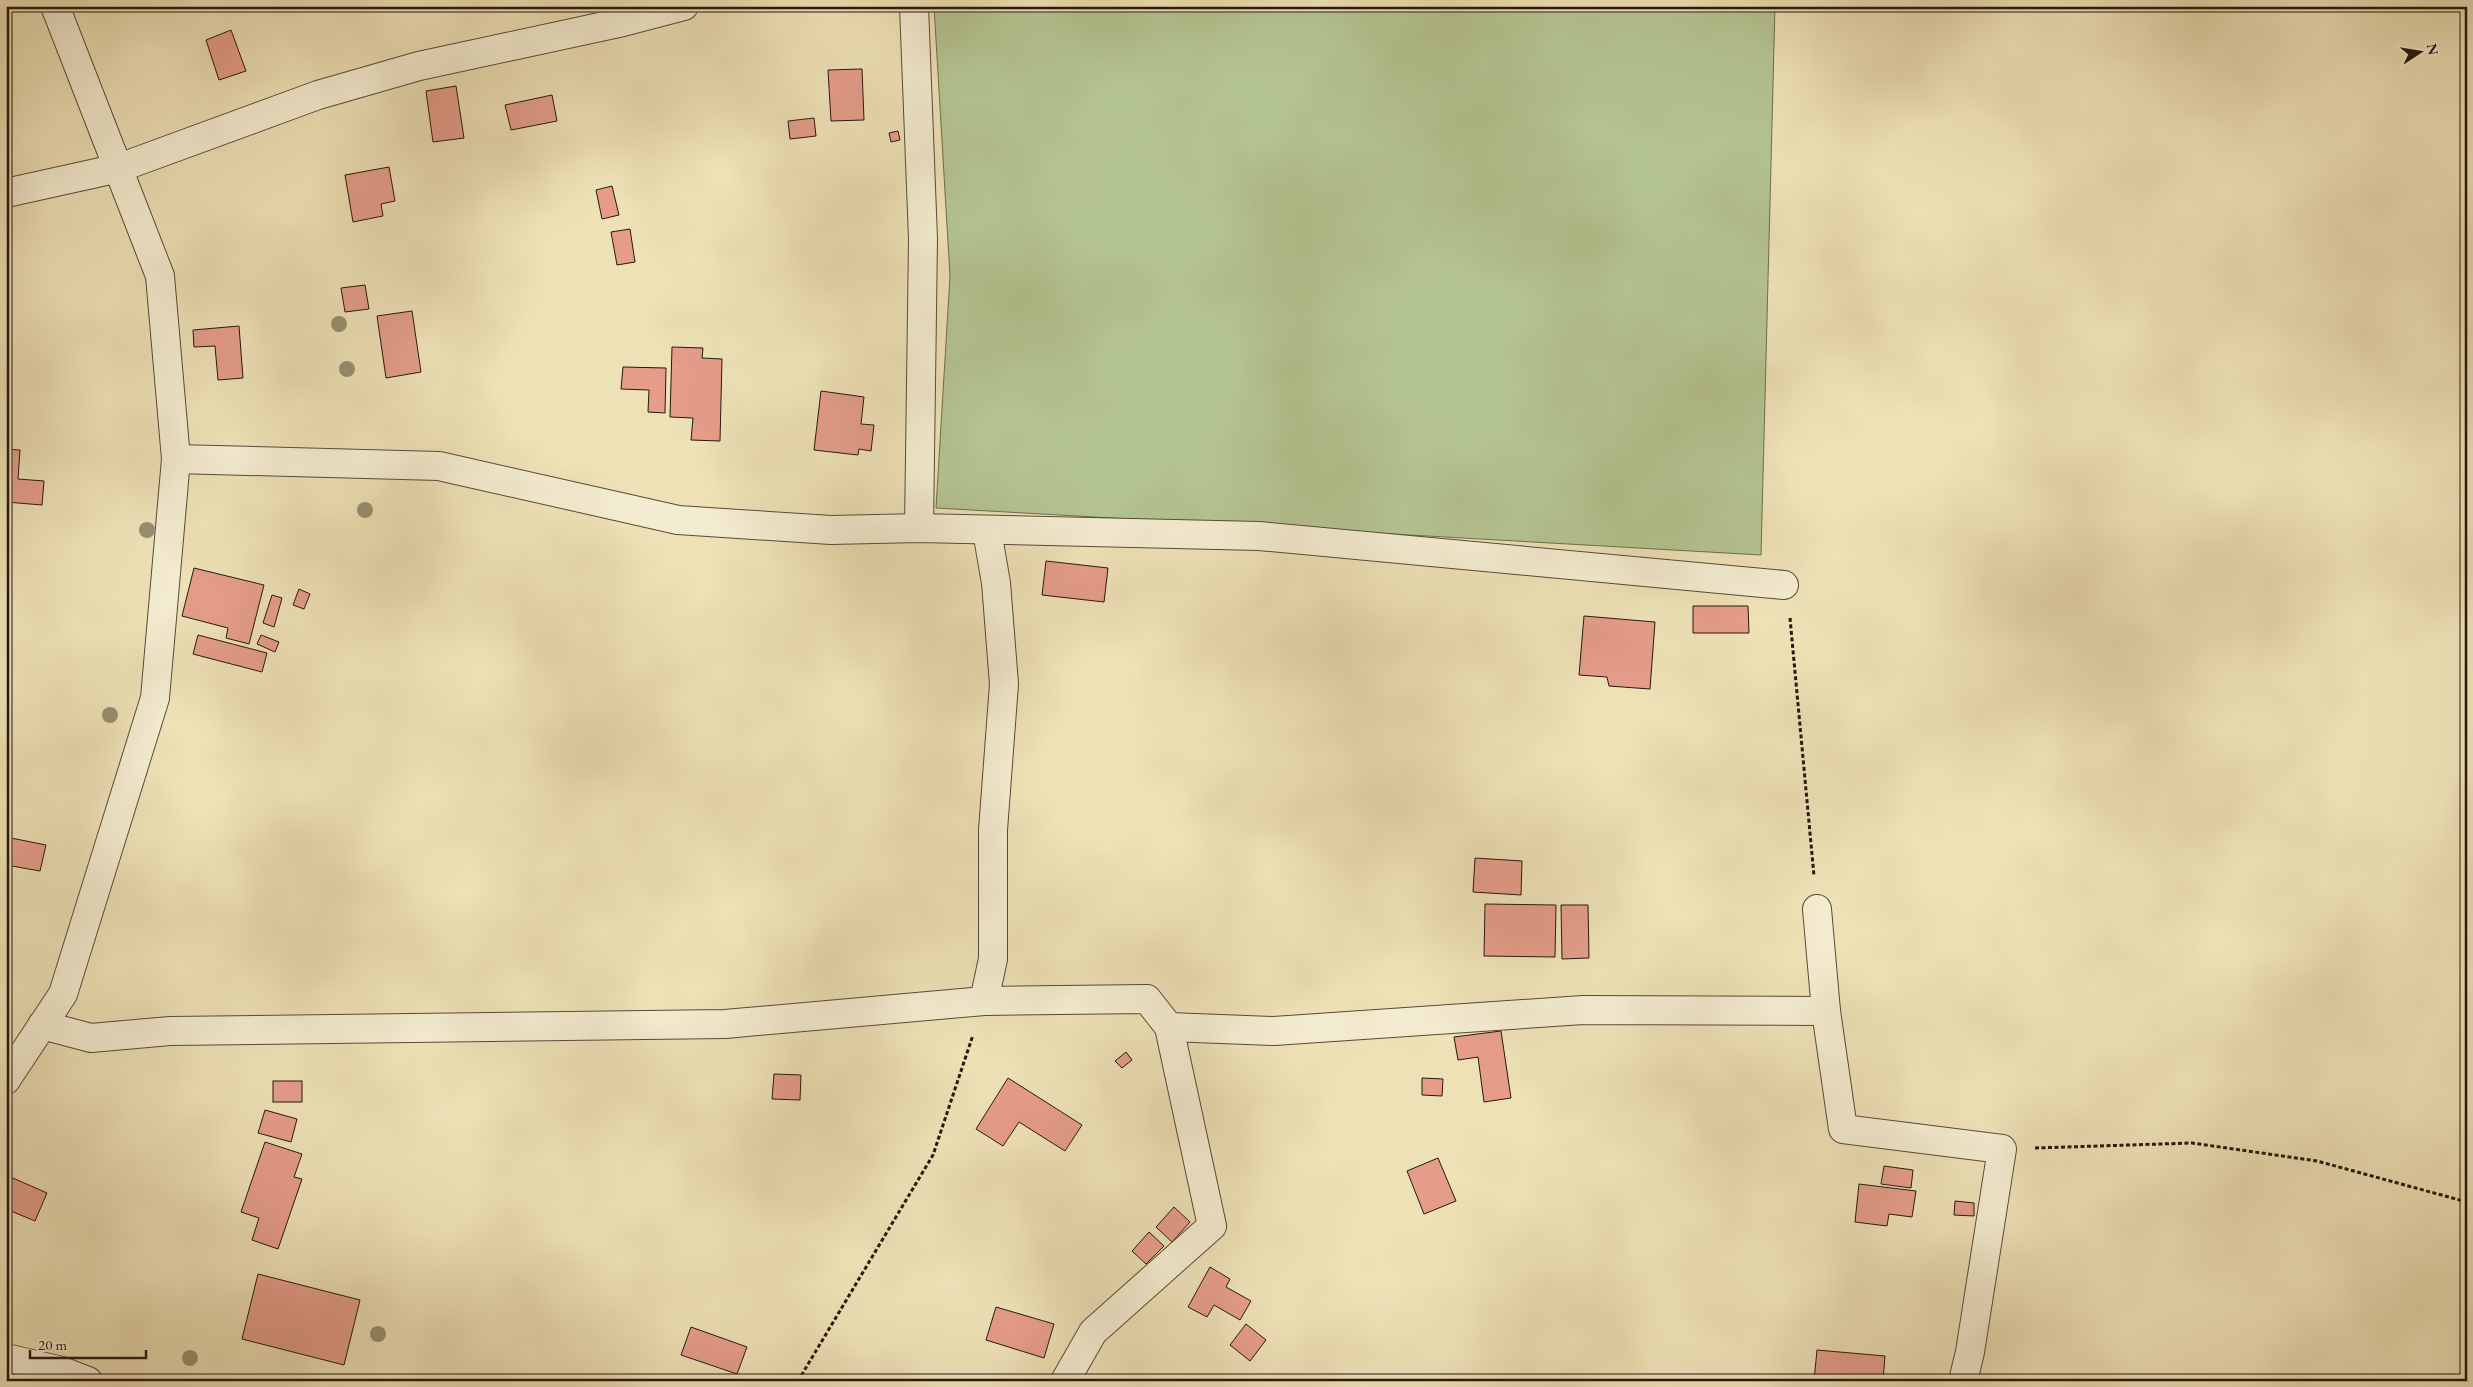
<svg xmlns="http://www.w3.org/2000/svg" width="2473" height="1387" font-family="'EB Garamond',serif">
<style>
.green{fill:#b4c491;stroke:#6c6e50}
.building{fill:#e59d8a;stroke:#25180f}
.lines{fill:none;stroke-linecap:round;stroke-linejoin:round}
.minor-casing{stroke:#574a39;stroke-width:30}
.path{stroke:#25180f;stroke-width:3;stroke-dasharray:4 2.5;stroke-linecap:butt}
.minor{stroke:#f4ecd0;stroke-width:28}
.tree{fill:#978f70}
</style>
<rect width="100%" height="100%" fill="#eee1b6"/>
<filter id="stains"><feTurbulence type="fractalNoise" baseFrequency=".004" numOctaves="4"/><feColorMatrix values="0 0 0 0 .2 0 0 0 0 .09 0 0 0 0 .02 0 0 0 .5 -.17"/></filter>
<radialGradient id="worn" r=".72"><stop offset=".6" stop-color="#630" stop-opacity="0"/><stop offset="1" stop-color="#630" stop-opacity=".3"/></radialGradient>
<path class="green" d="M934 6H1775L1761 555 936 508 950 276Z"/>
<g class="building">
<path d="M231 30 246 71 219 80 206 40Z"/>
<path d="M862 69 864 120 831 121 828 70Z"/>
<path d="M456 86 464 138 433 142 426 91Z"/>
<path d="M552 95 557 121 511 130 505 105Z"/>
<path d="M814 118 816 136 790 139 788 121Z"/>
<path d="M898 131 900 140 891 142 889 133Z"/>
<path d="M389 167 395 201 381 204 383 216 353 222 345 175Z"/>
<path d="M612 186 619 215 602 219 596 190Z"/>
<path d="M630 229 635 262 617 265 611 232Z"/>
<path d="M365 285 369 309 345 312 341 288Z"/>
<path d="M412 311 421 372 386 378 377 316Z"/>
<path d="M239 326 243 378 218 380 215 346 194 347 193 330Z"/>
<path d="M672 347 703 348 702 358 722 359 720 441 691 440 693 418 670 417Z"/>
<path d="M623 367 666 368 665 413 648 412 649 390 621 389Z"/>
<path d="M821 391 864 397 861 424 874 425 871 451 859 449 858 455 814 450Z"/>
<path d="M6 449 20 450 18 479 44 481 42 505 6 502Z"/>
<path d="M1046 561 1108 568 1104 602 1042 595Z"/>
<path d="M194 568 264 585 249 644 226 638 228 628 182 616Z"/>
<path d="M299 589 310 594 304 609 293 605Z"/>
<path d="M272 595 282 598 274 627 263 623Z"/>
<path d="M1693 606H1748L1749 633H1693Z"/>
<path d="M1584 616 1655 622 1650 689 1609 686 1607 677 1579 675Z"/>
<path d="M198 635 267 653 262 672 193 654Z"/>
<path d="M261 635 279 642 275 652 257 644Z"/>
<path d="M6 672H11L6 699Z"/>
<path d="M6 837 46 845 40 871 6 865Z"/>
<path d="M1475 858 1522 861 1521 895 1473 892Z"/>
<path d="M1485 904 1556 905 1555 957 1484 956Z"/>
<path d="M1561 905H1588L1589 958 1562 959Z"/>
<path d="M1501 1031 1511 1098 1484 1102 1478 1057 1458 1060 1454 1037Z"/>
<path d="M1126 1052 1132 1060 1122 1068 1115 1061Z"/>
<path d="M774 1074 801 1075 800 1100 772 1099Z"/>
<path d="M1008 1078 1082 1125 1065 1151 1019 1122 1003 1146 976 1129Z"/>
<path d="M1422 1078 1443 1079 1442 1096 1422 1095Z"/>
<rect x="273" y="1081" width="29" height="21"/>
<path d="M265 1110 297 1119 291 1142 258 1133Z"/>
<path d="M265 1142 302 1154 294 1177 302 1179 278 1249 252 1240 259 1218 241 1212Z"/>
<path d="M1438 1158 1456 1201 1424 1214 1407 1171Z"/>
<path d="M1884 1166 1913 1170 1911 1188 1881 1184Z"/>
<path d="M6 1175 47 1193 35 1221 6 1209Z"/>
<path d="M1859 1184 1916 1191 1912 1217 1889 1214 1887 1226 1855 1222Z"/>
<path d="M1955 1201 1974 1203V1216L1954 1215Z"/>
<path d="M1174 1207 1190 1222 1172 1242 1156 1227Z"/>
<path d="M1149 1232 1164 1246 1146 1264 1132 1251Z"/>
<path d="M1210 1267 1230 1279 1226 1287 1251 1301 1240 1320 1214 1305 1207 1317 1188 1307Z"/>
<path d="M258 1274 360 1300 344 1365 242 1339Z"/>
<path d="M996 1307 1054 1324 1044 1358 986 1340Z"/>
<path d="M1246 1324 1266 1340 1250 1361 1230 1345Z"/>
<path d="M691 1327 747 1347 737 1374 681 1355Z"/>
<path d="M1817 1350 1885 1356 1883 1381H1814Z"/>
</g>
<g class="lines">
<g class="minor-casing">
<g id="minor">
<path d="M914 6 923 239 919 528"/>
<path d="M6 193 119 168 318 95 419 66 623 22 684 6"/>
<path d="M176 459 439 466 678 520 831 530 919 528 1259 536 1784 585"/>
<path d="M1817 909 1826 1011 1843 1129 2002 1149 1970 1352 1963 1381"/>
<path d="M984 1001 993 959V830L1004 684 996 583 987 531"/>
<path d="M42 1025 91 1038 170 1031 725 1024 984 1001 1147 999 1169 1027 1212 1226 1093 1332 1065 1381"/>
<path d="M1169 1027 1274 1031 1583 1010 1826 1011"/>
<path d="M6 1080 63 994 155 698 176 459 160 276 55 6"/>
<path d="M6 1358 62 1371 88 1381"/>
</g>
</g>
<g class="path">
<path d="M1790 618 1814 876"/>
<path d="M2035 1148 2192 1143 2317 1161 2467 1202"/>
<path d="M798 1381 933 1155 973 1035"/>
</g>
<use href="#minor" class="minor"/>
</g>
<g class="tree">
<circle cx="339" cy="324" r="8"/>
<circle cx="347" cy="369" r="8"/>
<circle cx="365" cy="510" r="8"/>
<circle cx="147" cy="530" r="8"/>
<circle cx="110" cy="715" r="8"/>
<circle cx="378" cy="1334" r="8"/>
<circle cx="190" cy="1358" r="8"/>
</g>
<rect width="2473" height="1387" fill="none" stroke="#eee1b6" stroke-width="25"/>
<rect x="8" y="8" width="2458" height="1372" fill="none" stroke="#25180f" stroke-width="2.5"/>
<rect x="12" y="12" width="2448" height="1362" fill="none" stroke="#25180f"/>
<g transform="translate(2420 52) rotate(78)" stroke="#f4ecd0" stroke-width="4" paint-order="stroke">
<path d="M0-4L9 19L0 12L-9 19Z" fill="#25180f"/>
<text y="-8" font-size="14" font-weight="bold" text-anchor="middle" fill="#25180f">N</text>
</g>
<path d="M30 1350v8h116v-8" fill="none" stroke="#25180f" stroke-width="2.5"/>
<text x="38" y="1350" font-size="15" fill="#25180f" stroke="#f4ecd0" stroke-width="4" paint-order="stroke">20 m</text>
<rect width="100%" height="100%" filter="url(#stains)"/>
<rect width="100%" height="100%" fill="url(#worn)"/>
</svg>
